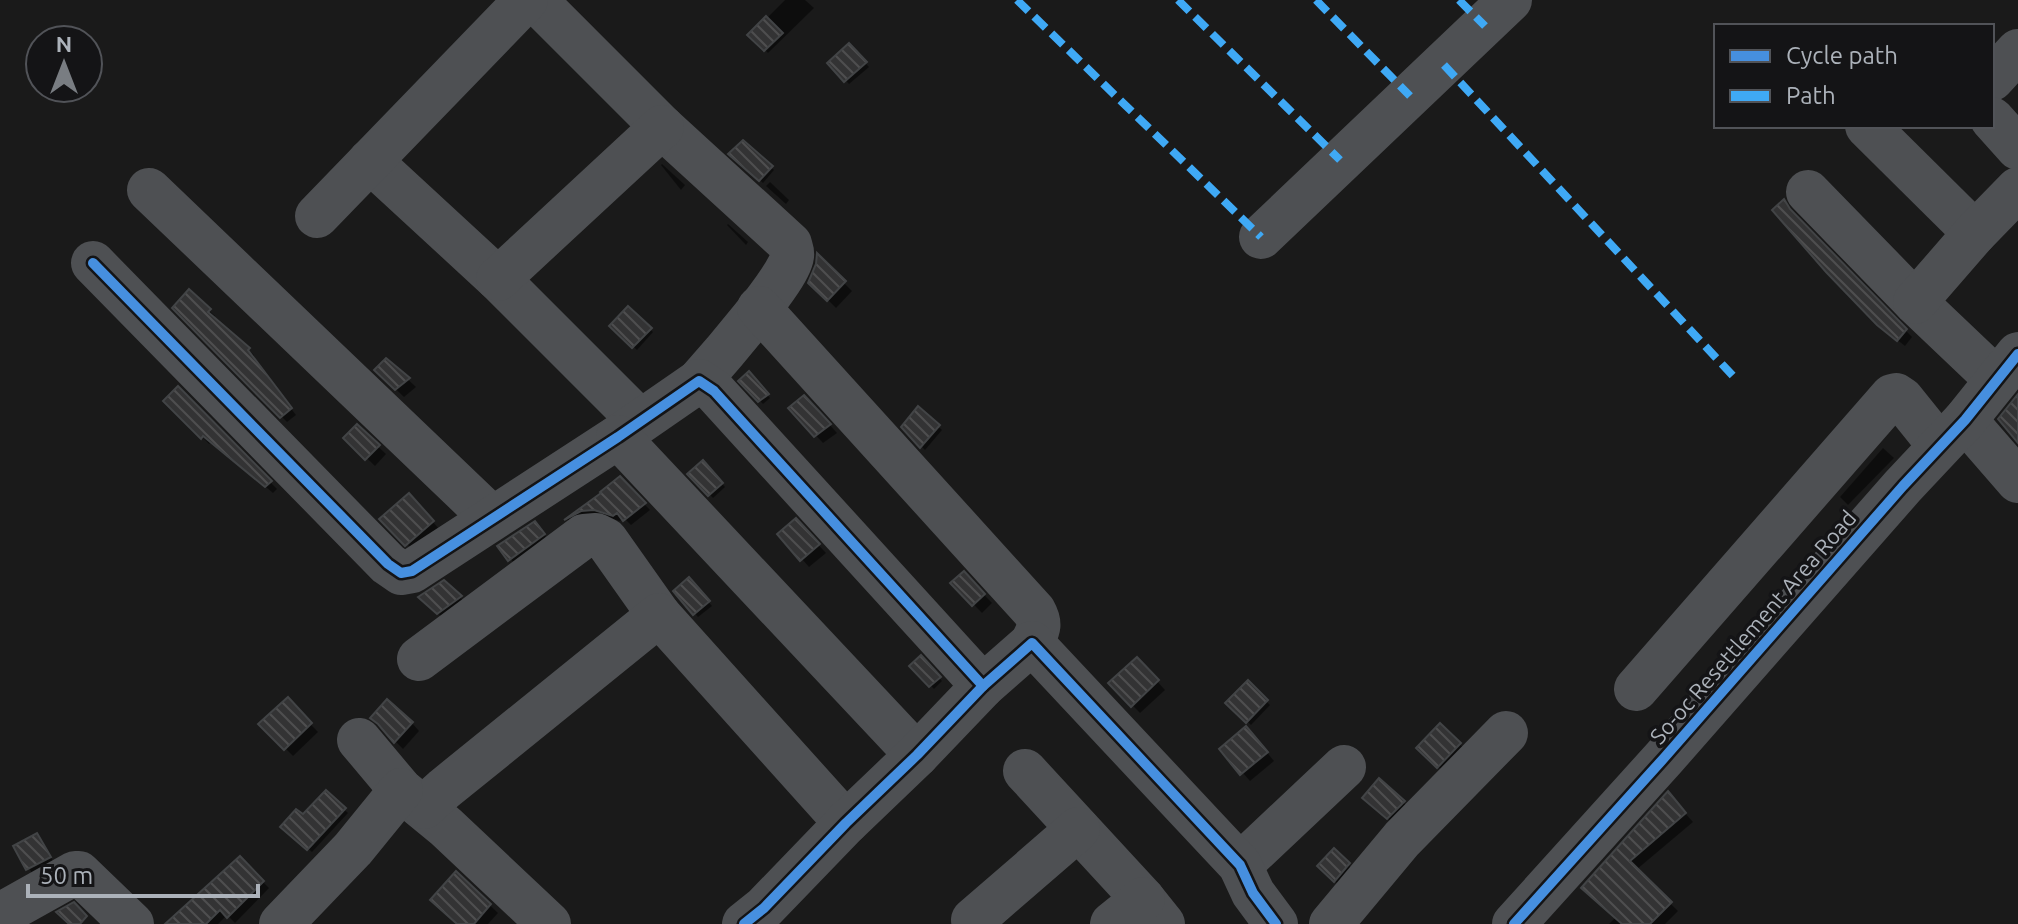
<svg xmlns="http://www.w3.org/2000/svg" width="2018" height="924" font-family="Ubuntu,sans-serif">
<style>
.shadow{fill:#0007}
.building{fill:url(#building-back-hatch);stroke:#424446;stroke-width:2}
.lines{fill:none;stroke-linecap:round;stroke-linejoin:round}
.minor{stroke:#4e5053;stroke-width:44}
.quiet{stroke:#3fa9f5;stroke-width:8;stroke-dasharray:16 8;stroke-linecap:butt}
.cycleway-casing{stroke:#141416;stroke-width:15}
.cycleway{stroke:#468fdf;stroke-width:10}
.labels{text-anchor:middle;stroke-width:7;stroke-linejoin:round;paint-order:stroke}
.street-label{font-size:22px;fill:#acb2ba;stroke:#141416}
</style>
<defs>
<pattern id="building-back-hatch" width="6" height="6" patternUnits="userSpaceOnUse" patternTransform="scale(2)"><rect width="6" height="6" fill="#333334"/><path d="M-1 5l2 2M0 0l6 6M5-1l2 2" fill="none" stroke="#4e4e4f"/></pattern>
</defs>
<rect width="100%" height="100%" fill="#1a1a1a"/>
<g class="shadow">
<path d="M785 0H805L814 8 768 53 750 35Z"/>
<path d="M849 46 869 67 849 84 830 63Z"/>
<path d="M743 143 774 170 763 183 731 154Z"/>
<path d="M662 164 685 185 681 190 661 165Z"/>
<path d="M770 182 789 200 786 204 766 186Z"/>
<path d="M1784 202 1796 219 1912 337 1905 346 1886 331 1827 271 1775 211Z"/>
<path d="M728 224 748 242 746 245 727 225Z"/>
<path d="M819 258 852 291 836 308 810 282Z"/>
<path d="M189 292 215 316 213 318 254 355 252 358 296 415 287 422 175 308Z"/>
<path d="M628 309 653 332 637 350 612 326Z"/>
<path d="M387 360 416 387 404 397 376 370Z"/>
<path d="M749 374 770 398 763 404 741 381Z"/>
<path d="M178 389 277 489 273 493 212 442 209 444 166 401Z"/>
<path d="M812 405 837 433 823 443 791 409Z"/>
<path d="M918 409 942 430 925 450 903 427Z"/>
<path d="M357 427 386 454 375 466 346 438Z"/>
<path d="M1883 448 1894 458 1848 505 1840 497Z"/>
<path d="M703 462 725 487 713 498 690 474Z"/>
<path d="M620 479 650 510 631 525 624 518 620 521 602 516 572 525 567 519 604 493Z"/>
<path d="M417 504 440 530 415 552 382 519Z"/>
<path d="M796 521 826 553 809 567 802 559Z"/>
<path d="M542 532 551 543 518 568 500 546Z"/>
<path d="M964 574 992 603 982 613 953 583Z"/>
<path d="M689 580 712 606 698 617 675 591Z"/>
<path d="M444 582 468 605 446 621 421 597Z"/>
<path d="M921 658 942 681 934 689 912 666Z"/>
<path d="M1137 659 1165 690 1140 713 1111 683Z"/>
<path d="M1248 683 1270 705 1251 725 1228 703Z"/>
<path d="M287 700 318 732 293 756 261 724Z"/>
<path d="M412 723 419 731 403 749 395 741Z"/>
<path d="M1440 726 1468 752 1446 774 1419 748Z"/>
<path d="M1254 737 1274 761 1250 781 1222 749Z"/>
<path d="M1379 781 1406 805 1391 821 1365 798Z"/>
<path d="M326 793 348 813 312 852 283 827 303 817Z"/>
<path d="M1675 802 1693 822 1636 870 1678 911 1665 924H1609L1616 917 1591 895Z"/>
<path d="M40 839 53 861 32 873 16 847Z"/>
<path d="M1334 851 1352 868 1338 884 1320 866Z"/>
<path d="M240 859 269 888 235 923 227 915 218 924H168Z"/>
<path d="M456 873 498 913 488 924H458Z"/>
</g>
<g class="building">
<path d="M766 16 783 33 764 51 747 35Z"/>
<path d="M849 43 867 62 844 82 827 63Z"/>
<path d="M743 140 773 166 759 181 728 154Z"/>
<path d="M1784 199 1790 209 1907 329 1897 341 1877 325 1826 272 1772 210Z"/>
<path d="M817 253 846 281 827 301 808 283 816 264Z"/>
<path d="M189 289 211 309 208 312 250 348 248 350 292 408 280 418 172 308Z"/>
<path d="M628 306 652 328 632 348 609 326Z"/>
<path d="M386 358 410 378 395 390 374 370Z"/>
<path d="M749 371 769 394 758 402 738 381Z"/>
<path d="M178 386 272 481 265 487 203 436 201 439 163 401Z"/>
<path d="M2018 394V443L1998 419Z"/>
<path d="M804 395 831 424 814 437 788 408Z"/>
<path d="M918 406 940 425 920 448 901 427Z"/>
<path d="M357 424 380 445 365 460 343 438Z"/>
<path d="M703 460 723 483 708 496 687 474Z"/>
<path d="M620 476 646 503 623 521 617 513 613 516 594 510 581 511 564 520 601 493 600 492Z"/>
<path d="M409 493 434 521 405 546 379 519Z"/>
<path d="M796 518 820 544 800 561 777 534Z"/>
<path d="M535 521 545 534 508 561 497 546Z"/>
<path d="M964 571 985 594 972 606 950 583Z"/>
<path d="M689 577 710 601 693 615 673 591Z"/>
<path d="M444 580 462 596 437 614 418 597Z"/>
<path d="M921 655 941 677 929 687 909 666Z"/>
<path d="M1137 657 1159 680 1131 707 1108 683Z"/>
<path d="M1248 680 1268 700 1246 723 1225 703Z"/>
<path d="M288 697 312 723 284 750 258 724Z"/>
<path d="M387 699 413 722 394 743 378 724 370 718Z"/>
<path d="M1440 723 1461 743 1437 768 1416 748Z"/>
<path d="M1246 726 1268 752 1240 775 1219 749Z"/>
<path d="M1379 778 1405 801 1387 819 1362 798Z"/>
<path d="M326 790 346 808 307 850 280 827 296 809 303 814Z"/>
<path d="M1668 791 1686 813 1630 861 1672 902 1650 924H1622L1581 888Z"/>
<path d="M37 833 51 857 26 870 13 846Z"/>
<path d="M1334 848 1350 863 1334 882 1317 866Z"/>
<path d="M240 856 264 881 227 918 220 910 206 924H165Z"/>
<path d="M456 871 491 904 474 924H457L430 900Z"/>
<path d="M74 902 87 916 80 924H69L56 912Z"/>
</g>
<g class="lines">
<g class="minor">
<path d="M535 0 662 127 790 244C791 248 793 252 792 256 792 275 716 362 699 381"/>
<path d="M1992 79 2018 51"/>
<path d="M1992 119 2018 148"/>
<path d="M1867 126 1975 233"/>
<path d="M370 161 498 279 640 421"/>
<path d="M149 190 492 518"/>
<path d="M1808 192 1915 302 1996 379"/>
<path d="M317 216 526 0"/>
<path d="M1261 237 1510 0"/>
<path d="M93 263 388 564 401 573 412 571 618 437 699 381 714 391 983 686"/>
<path d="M498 279 662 127"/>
<path d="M1915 302 1975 233 2018 189"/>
<path d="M759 308 1034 611C1042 625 1038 630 1032 643"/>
<path d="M1965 420 2018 481"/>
<path d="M618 437 917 755"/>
<path d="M419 659 584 536 596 535 606 540 659 615"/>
<path d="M1636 689 1892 396 1896 395 1902 399 1939 445"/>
<path d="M359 740 401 790 446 827 549 924"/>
<path d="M1025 771 1143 899 1163 924"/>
<path d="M424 807 444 789 659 615 846 823"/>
<path d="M1240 865 1344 767"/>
<path d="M0 915 75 873H79L132 924"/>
<path d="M281 924 353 849 401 790"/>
<path d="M744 924 764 908 846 823 917 755 983 686 1032 643 1240 865 1253 893 1276 924"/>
<path d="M976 924 973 920 1078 829"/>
<path d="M1112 924 1143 899"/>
<path d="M1331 924 1402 839 1506 733"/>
<path d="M1514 924 1664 758 1903 486 1965 420 2018 354"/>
</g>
<g class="quiet">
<path d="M1017 0 1261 237"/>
<path d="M1178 0 1340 160"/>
<path d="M1316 0 1410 96"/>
<path d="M1459 0 1485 26"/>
<path d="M1444 65 1733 376"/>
</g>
<g class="cycleway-casing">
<g id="cycleway">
<path d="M93 263 388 564 401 573 412 571 618 437 699 381 714 391 983 686"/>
<path d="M744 924 764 908 846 823 917 755 983 686 1032 643 1240 865 1253 893 1276 924"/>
<path d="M1514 924 1664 758 1903 486 1965 420 2018 354"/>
</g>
</g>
<use href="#cycleway" class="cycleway"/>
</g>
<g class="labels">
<g class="street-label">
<text transform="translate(1753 627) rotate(-49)" y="8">So-oc Resettlement Area Road</text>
</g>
</g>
<rect x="1714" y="24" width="280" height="104" fill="#141416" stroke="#515358" stroke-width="2"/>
<rect x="1730" y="50" width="40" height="12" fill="#468fdf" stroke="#515358" stroke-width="2"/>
<text x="1786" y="64" font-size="24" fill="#acb2ba">Cycle path</text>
<rect x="1730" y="90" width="40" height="12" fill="#3fa9f5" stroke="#515358" stroke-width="2"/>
<text x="1786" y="104" font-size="24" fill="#acb2ba">Path</text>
<g transform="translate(64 64)"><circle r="38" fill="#141416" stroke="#515358" stroke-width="2"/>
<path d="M0-6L14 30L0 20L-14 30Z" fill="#797d82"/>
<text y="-12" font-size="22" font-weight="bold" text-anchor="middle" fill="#acb2ba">N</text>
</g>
<path d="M28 884v12h230v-12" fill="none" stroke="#acb2ba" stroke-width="4"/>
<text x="40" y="884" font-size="24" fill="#acb2ba" stroke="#141416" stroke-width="6" paint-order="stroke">50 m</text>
</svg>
